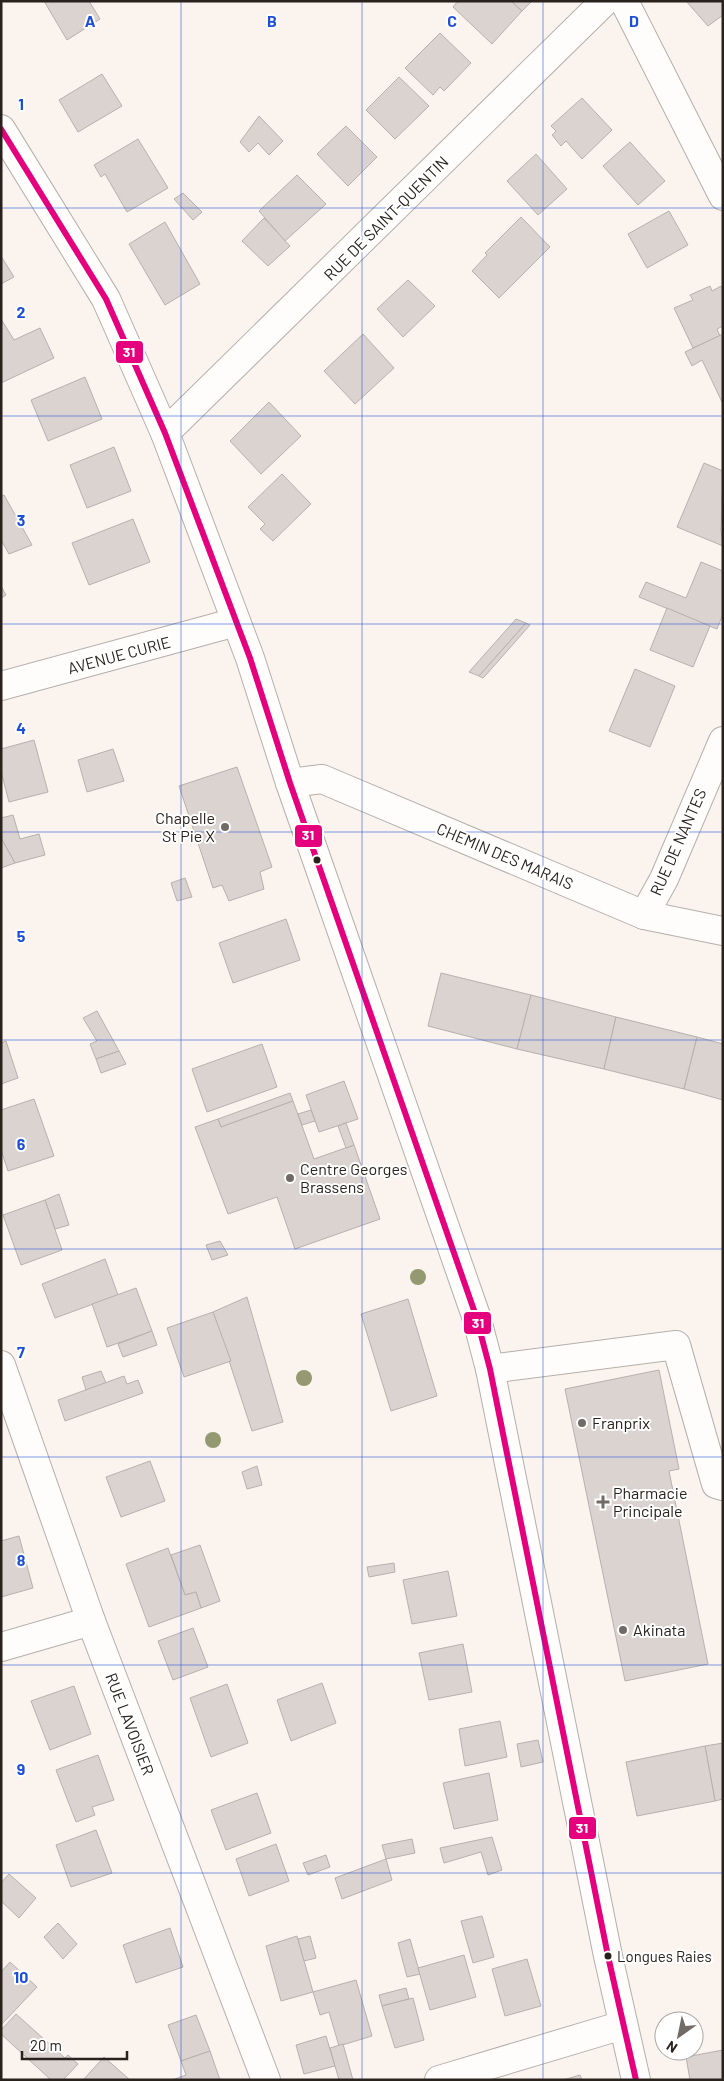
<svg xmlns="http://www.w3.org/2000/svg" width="724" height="2081" font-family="Barlow,sans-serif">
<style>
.building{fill:#dbd3d0;stroke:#b7b0ad}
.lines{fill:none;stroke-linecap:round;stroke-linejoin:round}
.minor-casing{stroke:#b5afaa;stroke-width:30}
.minor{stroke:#fefdfc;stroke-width:28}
.bus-1-casing{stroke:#fff;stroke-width:10}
.bus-1{stroke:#e5007d;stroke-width:6}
.tree{fill:#949971}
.grid{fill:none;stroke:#1d4ed8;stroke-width:1;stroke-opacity:0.55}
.poi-dot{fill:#726a66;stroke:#fff;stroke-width:2}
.bus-dot{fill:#28211c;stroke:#fff;stroke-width:2}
.labels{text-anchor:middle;stroke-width:4;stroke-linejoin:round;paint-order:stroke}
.bus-label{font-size:15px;fill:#28211c;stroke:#fff;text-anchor:start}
.street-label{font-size:16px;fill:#28211c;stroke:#fff}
.poi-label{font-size:16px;fill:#28211c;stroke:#fff;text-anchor:start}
.grid-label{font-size:16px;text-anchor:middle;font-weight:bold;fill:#1d4ed8;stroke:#fff;stroke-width:4;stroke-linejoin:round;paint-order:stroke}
.line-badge{stroke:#fff;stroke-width:2}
.badge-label{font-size:14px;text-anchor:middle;font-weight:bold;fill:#fff}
</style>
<rect width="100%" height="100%" fill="#faf3ee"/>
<g class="building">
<path d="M44 1H89L100 19 67 40Z"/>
<path d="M458 1H511L522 11 492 44 453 7Z"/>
<path d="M511 1H532L522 11Z"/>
<path d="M686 1H723V15L708 26Z"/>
<path d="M440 33 471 63 444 91 440 87 433 95 405 68Z"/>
<path d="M102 74 122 106 78 132 59 100Z"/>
<path d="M399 77 429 106 395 139 366 110Z"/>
<path d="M582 98 612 130 582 159 566 141 561 146 552 135 556 131 551 126Z"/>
<path d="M259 116 283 141 269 155 258 143 249 152 240 142Z"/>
<path d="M346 126 377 157 348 186 317 154Z"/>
<path d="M138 139 168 188 127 212 105 174 101 177 94 165Z"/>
<path d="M630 142 665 181 638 205 603 166Z"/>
<path d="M536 154 567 189 538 215 507 181Z"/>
<path d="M297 175 326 204 285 241 259 211Z"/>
<path d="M183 193 202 212 193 220 174 199Z"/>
<path d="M669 211 688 245 647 268 628 234Z"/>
<path d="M521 217 550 247 499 298 472 271 487 255 485 253Z"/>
<path d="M264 218 290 246 268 266 242 241Z"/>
<path d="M165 222 200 284 165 305 129 244Z"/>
<path d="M1 256 14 277 1 284Z"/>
<path d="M408 280 435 306 403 337 377 309Z"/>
<path d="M710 286 712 291 721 286 723 290V326L717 329 720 336 693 348 674 308 693 300 690 295Z"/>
<path d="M1 319 14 340 40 328 54 358 1 383Z"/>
<path d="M363 334 394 368 355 404 324 371Z"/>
<path d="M723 334V404L702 360 692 366 685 352Z"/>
<path d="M85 377 102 419 48 441 31 400Z"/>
<path d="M269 402 301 436 261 474 230 441Z"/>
<path d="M114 447 131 491 87 508 70 465Z"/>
<path d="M704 463 723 471 721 530 723 546 677 527Z"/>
<path d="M282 474 311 504 273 541 260 529 265 524 248 507Z"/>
<path d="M4 495 32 545 9 554 1 540V497Z"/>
<path d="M133 519 150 562 89 585 72 543Z"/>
<path d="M701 562 723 571V614L717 629 639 597 646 582 686 598Z"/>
<path d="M1 586 6 595 1 598Z"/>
<path d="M667 608 710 626 693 667 650 650Z"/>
<path d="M516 619 526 623 479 676 469 672Z"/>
<path d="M526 623 530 625 485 676 483 678 479 676Z"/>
<path d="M635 669 675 686 650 747 609 731Z"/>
<path d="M34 740 48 792 9 802 1 771V749Z"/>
<path d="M113 749 124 781 87 792 78 760Z"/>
<path d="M237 767 272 867 260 872 264 889 229 901 222 885 213 888 179 786Z"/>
<path d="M13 815 20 839 39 834 45 855 15 863 1 838V818Z"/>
<path d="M1 838 15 863 1 868Z"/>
<path d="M185 878 192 897 177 901 171 883Z"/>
<path d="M286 919 300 960 233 983 219 943Z"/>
<path d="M441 973 531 995 517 1049 428 1026Z"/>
<path d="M531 995 616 1017 604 1069 517 1049Z"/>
<path d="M97 1011 119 1051 96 1059 90 1044 97 1041 83 1018Z"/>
<path d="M616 1017 697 1037 684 1089 604 1069Z"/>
<path d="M697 1037 723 1044V1100L684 1089Z"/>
<path d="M6 1041 18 1078 1 1084V1043Z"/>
<path d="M262 1044 277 1087 207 1112 192 1069Z"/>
<path d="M119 1051 126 1064 101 1073 96 1059Z"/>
<path d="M344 1081 358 1119 319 1132 306 1095Z"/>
<path d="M290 1093 293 1101 221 1127 218 1119Z"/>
<path d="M34 1099 54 1156 8 1171 1 1150V1110Z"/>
<path d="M293 1101 314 1159 354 1145 380 1219 295 1249 277 1197 228 1214 195 1127 218 1119 221 1127Z"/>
<path d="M311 1110 315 1121 302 1125 298 1114Z"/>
<path d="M346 1123 354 1145 346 1148 338 1126Z"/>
<path d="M59 1194 69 1225 55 1229 45 1200Z"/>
<path d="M45 1200 62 1250 21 1265 3 1215Z"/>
<path d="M220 1241 228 1255 212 1260 206 1245Z"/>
<path d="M105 1259 118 1295 55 1318 42 1284Z"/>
<path d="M136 1288 152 1331 107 1347 92 1304Z"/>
<path d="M247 1297 283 1422 252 1431 213 1312Z"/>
<path d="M408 1299 437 1396 391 1411 361 1314Z"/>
<path d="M213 1312 231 1361 184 1377 167 1328Z"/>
<path d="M152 1331 157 1345 123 1357 118 1344Z"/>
<path d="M659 1370 679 1469 669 1471 708 1664 625 1681 565 1389Z"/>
<path d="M101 1371 106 1383 86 1390 82 1377Z"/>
<path d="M124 1376 127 1384 138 1380 143 1393 65 1421 58 1400Z"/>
<path d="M150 1461 165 1501 121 1517 106 1477Z"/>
<path d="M257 1466 262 1485 247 1489 242 1472Z"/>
<path d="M19 1536 33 1588 1 1597V1541Z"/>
<path d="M200 1545 220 1601 201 1608 196 1592 185 1595 171 1555Z"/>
<path d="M168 1548 185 1595 196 1592 201 1608 149 1627 126 1564Z"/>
<path d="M394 1563 395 1572 369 1577 367 1567Z"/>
<path d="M448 1571 457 1616 412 1624 403 1580Z"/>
<path d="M193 1628 208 1667 173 1680 158 1641Z"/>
<path d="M463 1644 472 1692 429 1700 419 1653Z"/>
<path d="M322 1683 336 1723 291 1741 277 1700Z"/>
<path d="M227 1684 248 1743 211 1757 190 1698Z"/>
<path d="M74 1686 91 1734 50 1750 31 1701Z"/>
<path d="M500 1721 507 1757 465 1766 459 1729Z"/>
<path d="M538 1740 543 1762 521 1767 517 1744Z"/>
<path d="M723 1743V1799L715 1801 705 1746Z"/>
<path d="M705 1746 715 1801 637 1816 626 1762Z"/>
<path d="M98 1755 114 1800 92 1807 95 1815 76 1822 56 1770Z"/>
<path d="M489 1773 498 1820 454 1829 443 1783Z"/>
<path d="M257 1793 271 1833 226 1850 211 1810Z"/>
<path d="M96 1830 112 1873 71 1887 56 1845Z"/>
<path d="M492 1837 502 1870 488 1875 481 1852 444 1863 440 1848Z"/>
<path d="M412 1839 415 1853 386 1859 382 1845Z"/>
<path d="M276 1844 289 1881 249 1896 236 1859Z"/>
<path d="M326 1855 330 1867 308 1875 303 1863Z"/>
<path d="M386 1859 392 1880 342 1899 335 1878Z"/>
<path d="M9 1874 36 1898 19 1918 1 1901V1883Z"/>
<path d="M482 1916 494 1957 473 1963 461 1921Z"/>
<path d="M58 1923 77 1944 63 1959 44 1937Z"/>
<path d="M170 1928 183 1967 136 1983 123 1945Z"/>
<path d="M297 1936 313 1992 281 2001 266 1946Z"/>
<path d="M310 1936 316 1958 304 1961 298 1939Z"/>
<path d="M410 1939 420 1974 407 1977 398 1943Z"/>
<path d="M464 1955 476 1997 430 2010 418 1968Z"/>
<path d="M527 1959 541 2006 505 2016 492 1969Z"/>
<path d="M10 1962 37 1987 1 2025V1972Z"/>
<path d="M356 1980 372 2036 339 2046 329 2012 320 2015 313 1992Z"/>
<path d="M406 1988 409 1999 382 2006 379 1995Z"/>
<path d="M413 1998 424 2040 395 2048 382 2006Z"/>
<path d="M16 2014 65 2058 68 2055 78 2064 63 2080H51L1 2034V2030Z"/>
<path d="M196 2015 210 2051 181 2061 168 2025Z"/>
<path d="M326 2036 335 2066 304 2074 296 2045Z"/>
<path d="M343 2044 353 2080H339L335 2066 330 2048Z"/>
<path d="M723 2050V2080H690L686 2057Z"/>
<path d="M210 2051 220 2080H172L186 2075 181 2061Z"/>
<path d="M104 2057 130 2080H83Z"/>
<path d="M580 2075 582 2080H563Z"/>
</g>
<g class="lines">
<g class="minor-casing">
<g id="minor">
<path d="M624 1 723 196"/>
<path d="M1 129 106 299 165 433 250 658 290 783 476 1316 490 1369 608 1956 636 2080"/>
<path d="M165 433 605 1"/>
<path d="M1 686 236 622"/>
<path d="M290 783 322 779 644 915 723 931"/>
<path d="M644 915 664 879 723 741"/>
<path d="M1 1365 91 1621 266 2080"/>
<path d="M490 1369 676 1345 716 1484 723 1486"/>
<path d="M1 1647 91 1621"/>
<path d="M439 2080 623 2025"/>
</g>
</g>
<use href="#minor" class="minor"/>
<g class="bus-1-casing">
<path id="bus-1" d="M1 129 106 299 165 433 250 658 290 783 476 1316 490 1369 608 1956 636 2080"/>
</g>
<use href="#bus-1" class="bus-1"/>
</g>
<g class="tree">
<circle cx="418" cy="1277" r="8"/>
<circle cx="304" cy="1378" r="8"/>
<circle cx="213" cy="1440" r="8"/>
</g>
<path class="grid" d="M181 1V2080M362 1V2080M543 1V2080M1 208H723M1 416H723M1 624H723M1 832H723M1 1040H723M1 1249H723M1 1457H723M1 1665H723M1 1873H723"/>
<g class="poi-dot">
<circle cx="225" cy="827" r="5"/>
<circle cx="290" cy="1178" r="5"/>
<circle cx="582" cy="1423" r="5"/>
<path d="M600.5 1494.5h5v5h5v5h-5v5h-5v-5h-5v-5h5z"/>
<circle cx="623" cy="1630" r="5"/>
</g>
<g class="bus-dot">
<circle cx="317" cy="860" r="4.5"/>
<circle cx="608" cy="1956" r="4.5"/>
</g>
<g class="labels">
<g class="bus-label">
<text x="617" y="1962">Longues Raies</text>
</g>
<g class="street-label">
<text transform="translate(386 218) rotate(-45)" y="6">RUE DE SAINT-QUENTIN</text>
<text transform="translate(119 655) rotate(-15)" y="6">AVENUE CURIE</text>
<text transform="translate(678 842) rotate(-66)" y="6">RUE DE NANTES</text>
<text transform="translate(505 856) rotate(23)" y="6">CHEMIN DES MARAIS</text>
<text transform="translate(130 1724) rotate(69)" y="6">RUE LAVOISIER</text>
</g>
<g class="poi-label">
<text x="215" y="824" text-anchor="end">Chapelle<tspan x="215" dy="18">St Pie X</tspan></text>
<text x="300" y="1175">Centre Georges<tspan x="300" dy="18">Brassens</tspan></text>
<text x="592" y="1429">Franprix</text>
<text x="613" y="1499">Pharmacie<tspan x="613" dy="18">Principale</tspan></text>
<text x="633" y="1636">Akinata</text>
</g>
</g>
<g class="grid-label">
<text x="90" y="27">A</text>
<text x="272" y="27">B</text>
<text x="452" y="27">C</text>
<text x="634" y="27">D</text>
<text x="21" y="110">1</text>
<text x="21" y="318">2</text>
<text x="21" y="526">3</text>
<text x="21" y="734">4</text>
<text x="21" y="942">5</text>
<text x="21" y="1150">6</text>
<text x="21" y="1358">7</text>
<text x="21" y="1566">8</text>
<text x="21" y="1775">9</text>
<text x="21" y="1983">10</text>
</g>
<g class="line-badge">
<rect x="115" y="340" width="29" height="24" rx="5" fill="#e5007d"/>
<rect x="294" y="824" width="29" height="24" rx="5" fill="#e5007d"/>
<rect x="463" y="1311" width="29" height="24" rx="5" fill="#e5007d"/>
<rect x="568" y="1816" width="29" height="24" rx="5" fill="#e5007d"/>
</g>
<g class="badge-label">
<text x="129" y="357">31</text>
<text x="308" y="840">31</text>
<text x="478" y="1328">31</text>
<text x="582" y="1833">31</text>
</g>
<rect width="724" height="2081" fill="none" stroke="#28211c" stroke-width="5"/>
<g transform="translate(679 2036) rotate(213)"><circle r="24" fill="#ffffff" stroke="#a9a6a4"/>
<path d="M0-4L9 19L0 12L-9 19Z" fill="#726a66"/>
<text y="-8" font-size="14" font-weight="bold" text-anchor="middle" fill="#28211c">N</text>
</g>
<path d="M22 2051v8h105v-8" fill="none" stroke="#28211c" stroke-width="2.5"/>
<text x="30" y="2051" font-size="15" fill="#28211c" stroke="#ffffff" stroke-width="4" paint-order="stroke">20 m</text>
</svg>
